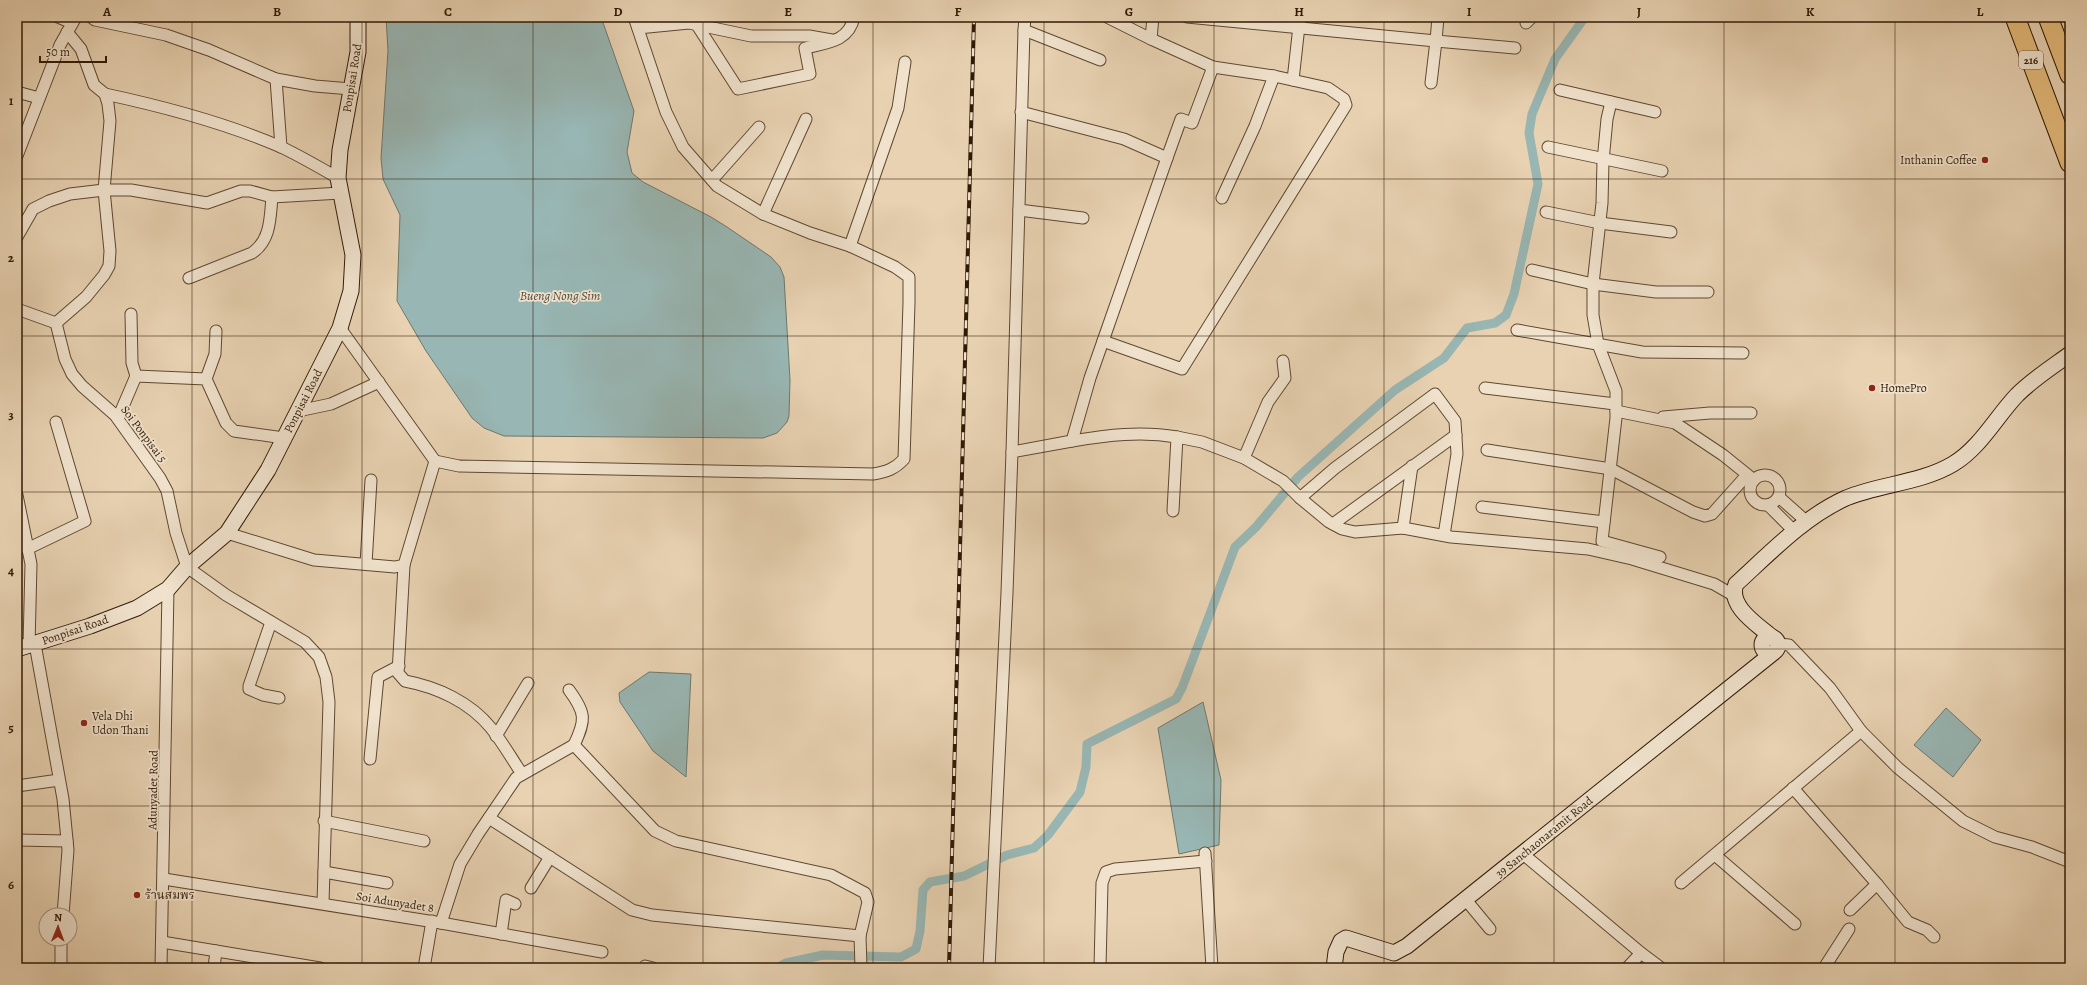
<svg xmlns="http://www.w3.org/2000/svg" width="2087" height="985" font-family="Alegreya,'Noto Serif Thai',serif">
<style>
.water{fill:#98b6b3;stroke:#6f786d}
.lines{fill:none;stroke-linecap:round;stroke-linejoin:round}
.canal{stroke:#98b6b3;stroke-width:9}
.street-casing{stroke:#5f4830;stroke-width:13}
.secondary-casing{stroke:#311a05;stroke-width:17}
.highway-casing{stroke:#311a05;stroke-width:21}
.street{stroke:#f0e2cd;stroke-width:11}
.secondary{stroke:#f0e2cd;stroke-width:15}
.highway{stroke:#e4b979;stroke-width:19}
.rail-casing{stroke:#311a05;stroke-width:4}
.rail{stroke:#f0e2cd;stroke-width:2.5;stroke-dasharray:8;stroke-linecap:butt}
.grid{fill:none;stroke:#311a05;stroke-width:1;stroke-opacity:0.55}
.poi-dot{fill:#8f2418;stroke:#f0e2cd;stroke-width:1.5}
.labels{text-anchor:middle;stroke-width:3.5;stroke-linejoin:round;paint-order:stroke}
.shield{fill:#f0e2cd;stroke:#6a5641;stroke-width:1}
.shield-label{font-size:11px;font-weight:bold;fill:#311a05}
.street-label{font-size:12px;fill:#311a05;stroke:#f0e2cd}
.poi-label{font-size:12px;fill:#311a05;stroke:#f0e2cd;text-anchor:start}
.water-label{font-size:13px;font-style:italic;fill:#504939;stroke:#f0e2cd}
.neatline{fill:none;stroke:#311a05;stroke-width:1.5}
.grid-label{font-size:13px;text-anchor:middle;font-weight:bold;fill:#311a05}
</style>
<rect width="100%" height="100%" fill="#e8d2b2"/>
<filter id="stains"><feTurbulence type="fractalNoise" baseFrequency=".005" numOctaves="4"/><feColorMatrix values="0 0 0 0 .2 0 0 0 0 .09 0 0 0 0 .02 0 0 0 .5 -.17"/></filter>
<radialGradient id="worn" r=".72"><stop offset=".6" stop-color="#630" stop-opacity="0"/><stop offset="1" stop-color="#630" stop-opacity=".3"/></radialGradient>
<g class="water">
<path d="M386 17H601L634 111 627 152 632 173 643 182 711 217 727 227 771 257 780 267 784 277 790 380 789 416 787 422 777 433 763 438 504 436 484 428 472 418 426 351 397 301 400 215 383 179 381 158 388 51Z"/>
<path d="M649 672 691 674 686 777 653 751 620 702 619 693Z"/>
<path d="M1203 702 1221 780 1219 845 1179 854 1158 728Z"/>
<path d="M1946 708 1981 740 1953 777 1914 745Z"/>
</g>
<g class="lines">
<path class="canal" d="M777 968 786 963 823 955 901 957 916 949 920 931 923 890 930 882 964 876 1007 855 1034 848 1048 835 1080 792 1086 767 1087 744 1176 699 1182 688 1235 547 1256 527 1298 477 1395 390 1444 358 1467 328 1495 323 1506 315 1514 294 1538 184 1529 133 1532 114 1555 59 1585 17"/>
<g class="street-casing">
<g id="street">
<path d="M58 17 72 23"/>
<path d="M91 17 95 20 166 35 209 50 276 79 315 86 351 89"/>
<path d="M1025 17 1024 30 1100 60"/>
<path d="M1107 17 1151 39 1153 17"/>
<path d="M1187 17 1436 41 1431 83"/>
<path d="M1438 17 1436 41 1515 48"/>
<path d="M1526 23 1532 17"/>
<path d="M697 25 738 89 810 74 805 48C826 43 849 42 854 17"/>
<path d="M638 28 689 23 751 36H809L832 40"/>
<path d="M1024 30 1012 452 1072 441 1090 378 1103 341"/>
<path d="M1151 39 1213 67 1274 76 1328 88 1344 99 1346 105 1182 369 1103 341 1167 158"/>
<path d="M276 79 281 147"/>
<path d="M1293 80 1300 17"/>
<path d="M1560 90 1655 112"/>
<path d="M17 92 39 98"/>
<path d="M105 94C161 106 228 124 281 147 300 156 319 167 338 178"/>
<path d="M1611 102 1607 119 1603 161 1602 203 1593 284V315L1598 344 1616 391V418L1602 541 1660 557"/>
<path d="M1021 112 1124 139 1167 158 1181 119 1192 123 1213 67"/>
<path d="M1548 147 1662 171"/>
<path d="M17 156 60 45 76 17"/>
<path d="M712 180 759 127"/>
<path d="M1222 198 1255 126 1274 76"/>
<path d="M1019 210 1083 218"/>
<path d="M1546 212 1600 223 1671 232"/>
<path d="M763 214 806 119"/>
<path d="M17 237 33 209 49 201 70 194 104 190H131L207 203 241 191H250L272 197 341 193"/>
<path d="M850 246 898 108 905 62"/>
<path d="M1532 270 1593 284 1656 292H1708"/>
<path d="M189 278 252 253C271 240 270 218 272 197"/>
<path d="M17 309 56 323 65 359 72 374 82 386 115 415 160 478 167 491 176 533 187 567 226 595 305 642 319 657 326 677 329 702 323 903"/>
<path d="M131 314 132 363 136 376"/>
<path d="M56 323 86 297 104 275 109 266 110 251 104 190 110 121 108 104 105 94 94 85 81 49 67 32"/>
<path d="M1517 330 1642 352 1743 353"/>
<path d="M206 379 215 354 216 331"/>
<path d="M1485 388 1615 404"/>
<path d="M298 411 331 404 379 382"/>
<path d="M1616 411 1675 423 1723 455 1754 480"/>
<path d="M1663 417 1710 413H1751"/>
<path d="M118 418 136 376 206 379 226 423 234 431 284 438"/>
<path d="M1177 437 1202 442 1244 458 1268 402 1285 378 1283 361"/>
<path d="M1072 441C1108 435 1141 431 1177 437L1173 511"/>
<path d="M1487 450 1611 469 1693 512 1705 516 1712 514 1747 475"/>
<path d="M1244 458 1283 481 1300 498 1329 522 1342 529 1355 532 1403 528 1451 537 1588 549 1632 559 1714 584 1733 595"/>
<path d="M435 461 459 466 873 474C886 472 895 469 904 459L909 303V277L895 267 850 246 810 233 763 214 717 186 683 147 666 112 634 17"/>
<circle cx="1765" cy="490" r="15"/>
<path d="M17 495 31 564 29 646"/>
<path d="M1779 497 1807 522"/>
<path d="M1300 498 1335 468 1435 394 1455 421 1457 454 1444 535"/>
<path d="M1768 505 1795 532"/>
<path d="M1482 507 1604 522"/>
<path d="M1333 524 1456 435"/>
<path d="M1403 528 1412 466"/>
<path d="M227 533 314 560 395 567 404 565 435 461 340 328"/>
<path d="M27 549 85 521 56 422"/>
<path d="M366 564 371 480"/>
<path d="M404 565 398 673 405 681C437 687 470 702 491 728 503 743 512 759 522 774"/>
<path d="M271 622 249 686V689L263 695 279 698"/>
<path d="M35 644 63 799 68 850 63 915"/>
<path d="M569 690C586 713 586 720 574 745"/>
<path d="M1861 731 1898 768 1963 821 1995 837 2032 847 2070 862"/>
<path d="M496 736 528 683"/>
<path d="M574 745 655 831 676 841 831 875 865 893 868 902 860 936 861 968"/>
<path d="M370 759 378 677 399 666"/>
<path d="M17 786 59 780"/>
<path d="M1793 788 1877 884 1908 922 1927 930 1934 937"/>
<path d="M489 818 632 910 652 915 860 936"/>
<path d="M324 821 424 841"/>
<path d="M17 840 67 841"/>
<path d="M1205 853 1212 968"/>
<path d="M1523 854 1641 953 1661 968"/>
<path d="M1715 855 1795 924"/>
<path d="M324 872 387 883"/>
<path d="M164 879 441 923 460 864 478 834 516 778 574 745"/>
<path d="M1681 883 1861 731 1830 688 1789 645 1778 644"/>
<path d="M531 888 550 857"/>
<path d="M1466 900 1490 929"/>
<path d="M1850 910 1877 884"/>
<path d="M441 923 602 952"/>
<path d="M501 934 506 900 515 904"/>
<path d="M162 942 320 968"/>
<path d="M61 968V939"/>
<path d="M161 968 168 589"/>
<path d="M214 968 216 951"/>
<path d="M424 968 432 921"/>
<path d="M645 968V966L653 968"/>
<path d="M989 968 1007 593 1012 452"/>
<path d="M1100 968 1102 883 1106 872 1115 869 1206 861"/>
<path d="M1627 968 1641 953"/>
<path d="M1824 968 1849 929"/>
</g>
</g>
<g class="secondary-casing">
<g id="secondary">
<circle cx="1770" cy="645" r="8"/>
<path d="M1773 638C1758 625 1727 606 1736 584 1770 553 1804 517 1846 498 1880 484 1921 483 1953 464 1980 448 1996 417 2017 395 2033 379 2052 367 2070 354"/>
<path d="M17 649 90 626 137 608 168 589 187 567 227 533 268 470 340 328 351 291 353 255 338 178 340 150 358 52V17"/>
<path d="M1334 968 1336 952 1341 941 1346 938 1394 953 1407 946 1773 653"/>
</g>
</g>
<g class="highway-casing">
<g id="highway">
<path d="M2015 17 2070 163"/>
<path d="M2048 17 2070 75"/>
</g>
</g>
<use href="#street" class="street"/>
<use href="#secondary" class="secondary"/>
<use href="#highway" class="highway"/>
<g class="rail-casing">
<path id="rail" d="M949 968 974 17"/>
</g>
<use href="#rail" class="rail"/>
</g>
<path class="grid" d="M192 17V968M362 17V968M533 17V968M703 17V968M873 17V968M1044 17V968M1214 17V968M1384 17V968M1554 17V968M1724 17V968M1895 17V968M17 179H2070M17 336H2070M17 492H2070M17 649H2070M17 806H2070"/>
<g class="poi-dot">
<circle cx="1985" cy="160" r="4"/>
<circle cx="1872" cy="388" r="4"/>
<circle cx="84" cy="723" r="4"/>
<circle cx="137" cy="895" r="4"/>
</g>
<g class="labels">
<rect class="shield" x="2019" y="51" width="24" height="18" rx="3"/>
<g class="shield-label">
<text x="2031" y="64">216</text>
</g>
<g class="street-label">
<text transform="translate(352 78) rotate(-81)" y="4">Ponpisai Road</text>
<text transform="translate(303 401) rotate(-63)" y="4">Ponpisai Road</text>
<text transform="translate(144 434) rotate(53)" y="4">Soi Ponpisai 5</text>
<text transform="translate(75 630) rotate(-19)" y="4">Ponpisai Road</text>
<text transform="translate(153 790) rotate(-89)" y="4">Adunyadet Road</text>
<text transform="translate(1544 837) rotate(-39)" y="4">39 Sanchaonaramit Road</text>
<text transform="translate(395 902) rotate(9)" y="4">Soi Adunyadet 8</text>
</g>
<g class="poi-label">
<text x="1977" y="164" text-anchor="end">Inthanin Coffee</text>
<text x="1880" y="392">HomePro</text>
<text x="92" y="720">Vela Dhi<tspan x="92" dy="14">Udon Thani</tspan></text>
<text x="145" y="899">ร้านสมพร</text>
</g>
<g class="water-label">
<text x="560" y="300">Bueng Nong Sim</text>
</g>
</g>
<rect width="2087" height="985" fill="none" stroke="#e8d2b2" stroke-width="44"/>
<g transform="translate(58 927) rotate(1)"><circle r="19" fill="#f0e2cd" stroke="#a4927d"/>
<path d="M0-3L7 15L0 10L-7 15Z" fill="#8f2418"/>
<text y="-6" font-size="11" font-weight="bold" text-anchor="middle" fill="#311a05">N</text>
</g>
<path d="M40 56v6h66v-6" fill="none" stroke="#311a05" stroke-width="2"/>
<text x="46" y="56" font-size="12" fill="#311a05" stroke="#f0e2cd" stroke-width="3" paint-order="stroke">50 m</text>
<rect x="22" y="22" width="2043" height="941" class="neatline"/>
<g class="grid-label">
<text x="107" y="16">A</text>
<text x="277" y="16">B</text>
<text x="448" y="16">C</text>
<text x="618" y="16">D</text>
<text x="788" y="16">E</text>
<text x="958" y="16">F</text>
<text x="1129" y="16">G</text>
<text x="1299" y="16">H</text>
<text x="1469" y="16">I</text>
<text x="1639" y="16">J</text>
<text x="1810" y="16">K</text>
<text x="1980" y="16">L</text>
<text x="11" y="105">1</text>
<text x="11" y="262">2</text>
<text x="11" y="419">3</text>
<text x="11" y="575">4</text>
<text x="11" y="732">5</text>
<text x="11" y="889">6</text>
</g>
<rect width="100%" height="100%" filter="url(#stains)"/>
<rect width="100%" height="100%" fill="url(#worn)"/>
</svg>
